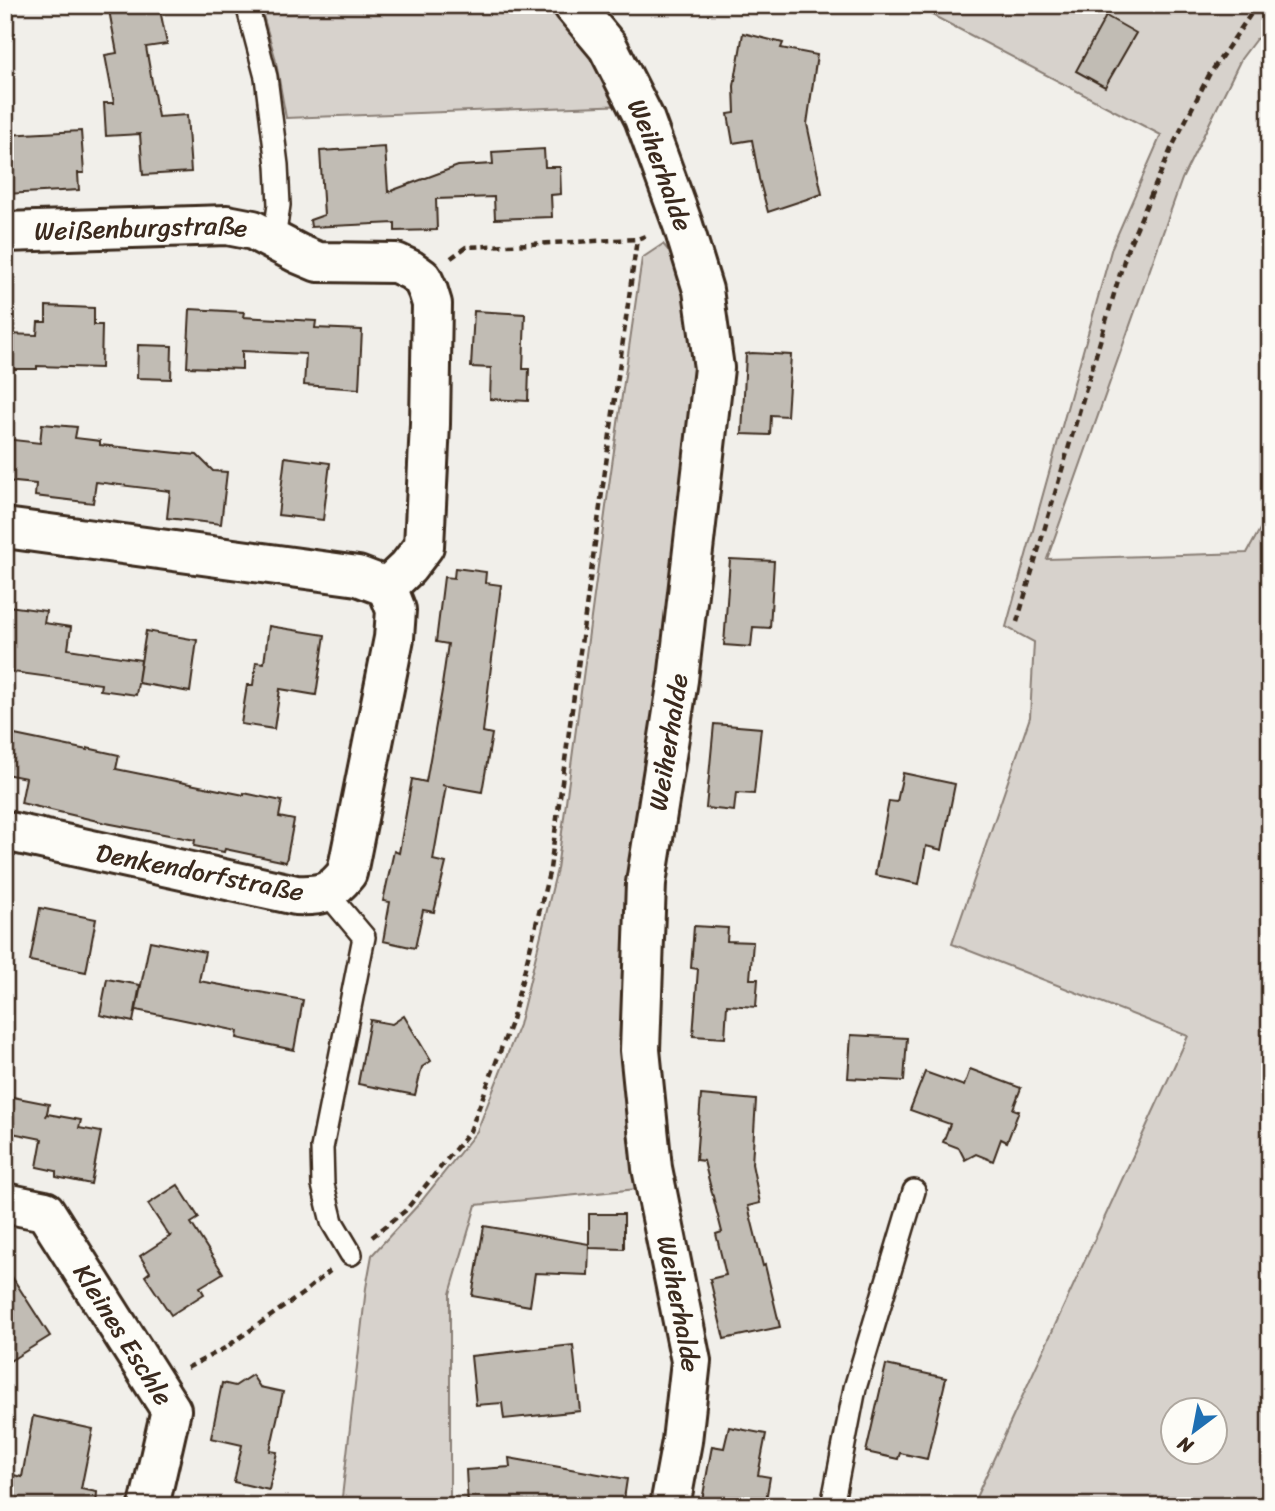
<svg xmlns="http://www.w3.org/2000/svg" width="1275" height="1511" font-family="Sriracha,sans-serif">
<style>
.green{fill:#d7d2cc;stroke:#897e75;stroke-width:2;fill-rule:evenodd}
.building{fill:#c1bcb4;stroke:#3b2a1e;stroke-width:2}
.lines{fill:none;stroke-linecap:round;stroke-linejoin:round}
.service-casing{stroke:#3b2a1e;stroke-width:26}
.minor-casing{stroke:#3b2a1e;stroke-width:44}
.path{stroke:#3b2a1e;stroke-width:4.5;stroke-dasharray:7 5;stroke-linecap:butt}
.service{stroke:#fdfcf7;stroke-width:21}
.minor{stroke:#fdfcf7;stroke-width:38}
.labels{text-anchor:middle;stroke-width:5;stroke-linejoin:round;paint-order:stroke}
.street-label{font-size:26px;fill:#3b2a1e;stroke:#fdfcf7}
</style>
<rect width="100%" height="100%" fill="#f1efea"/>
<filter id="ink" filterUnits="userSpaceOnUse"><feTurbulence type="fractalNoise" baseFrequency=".0143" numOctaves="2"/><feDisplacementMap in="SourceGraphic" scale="14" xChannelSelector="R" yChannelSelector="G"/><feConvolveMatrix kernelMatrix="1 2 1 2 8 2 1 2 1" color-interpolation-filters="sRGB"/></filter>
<g filter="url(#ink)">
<g class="green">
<path d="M280 5H554L594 49 628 105 286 118 275 57 262 12Z"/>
<path d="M913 5H1270V35L1256 39 1241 59 1182 179 1047 559 1247 553 1270 511V1506H972L1188 1036 952 944 1030 717 1034 642 1006 627 1112 247 1161 135ZM1174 1410H1216V1452H1174Z"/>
<path d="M663 244 674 257 699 343 674 629 647 1188 476 1205 450 1294V1506H341L366 1288 372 1255 419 1204 477 1131 519 1025 557 869 608 492 642 258Z"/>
</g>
<g class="building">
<path d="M108 5H159L167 44 146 47 158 117 187 115 191 172 143 175 140 134 106 136 104 103H114L105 55 117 53Z"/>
<path d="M1106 16 1136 33 1105 87 1076 71Z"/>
<path d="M743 33 783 43 781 48 817 55 807 124 822 194 768 212 759 179 752 140 733 143 728 114 735 113 734 86Z"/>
<path d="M81 131 84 173H78L79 190 5 194V135Z"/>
<path d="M385 147 388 192 458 166 493 164 492 152 544 149 545 167H560L561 194 551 195 552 217 495 219 494 197 436 199 437 230 395 231V223L311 227 310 220 324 215 320 151Z"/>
<path d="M46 306 94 308V325H102L101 368 37 366V369H5V334L37 335 38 322H46Z"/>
<path d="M190 309 244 312 243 317 316 321 315 328 362 330 359 389 304 385 306 354 242 351V369L187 367Z"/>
<path d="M474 311 525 314 523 369H529L528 401 490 399 491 368 471 367Z"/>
<path d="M138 345 172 346 171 379 137 378Z"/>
<path d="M752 353 791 355 787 416 771 415 770 435 742 434 746 354Z"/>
<path d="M42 424 77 427 75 438 100 441V445L197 455 213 471 227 472 221 524 167 518 170 491 96 482 93 503 35 496 36 484 5 481V439L40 443Z"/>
<path d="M285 457 330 463 323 520 278 515Z"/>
<path d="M730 559 774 561 770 628 753 627 751 647 724 645Z"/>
<path d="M455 568 486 572 485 583 501 585 483 732 492 734 482 792 442 785 446 786 433 860 446 863 434 912 423 910 415 948 383 941 390 902 383 901 394 851 399 853 412 779 426 782 443 685H442L448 644 436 642 444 577 454 578Z"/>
<path d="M8 606 46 611 44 623 71 627 68 649 141 660 138 681 146 631 197 640 190 692 138 683 136 695 100 690 101 684 5 671V627Z"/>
<path d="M269 626 325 635 316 695 280 689 274 729 241 724 247 685H253L256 662 264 663Z"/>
<path d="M714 724 761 728 754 794 736 793 734 811 706 808Z"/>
<path d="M5 733 87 750V748L119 755 116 769 244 795V793L282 801 279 817 294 820 286 862 225 849 224 852 194 846 195 840 106 823 21 803 26 778 5 774Z"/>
<path d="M903 773 955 784 942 850 926 846 919 884 875 875 889 801 897 802Z"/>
<path d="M40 908 96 919 86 972 30 961Z"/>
<path d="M694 926 728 928 727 941 753 942 750 979H758L756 1007 727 1005 725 1038 693 1036 698 969 691 968Z"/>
<path d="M150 941 205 952 199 981 303 1000 294 1050 237 1038 238 1031 136 1010Z"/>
<path d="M107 979 140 985 133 1022 100 1015Z"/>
<path d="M404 1016 431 1061 422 1067 415 1095 358 1084 370 1020 392 1024Z"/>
<path d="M851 1035 907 1038 904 1081 848 1078Z"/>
<path d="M970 1069 1021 1088 1013 1109 1019 1111 1007 1142 1001 1139 993 1161 976 1154 965 1160 959 1148 943 1142 950 1124 910 1110 925 1072 964 1086Z"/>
<path d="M701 1095 756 1100 752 1164 760 1203 748 1206 763 1266 765 1265 780 1327 724 1339 710 1279 726 1275 716 1234 722 1232 704 1161 696 1160Z"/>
<path d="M13 1097 49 1104 46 1117 47 1114 81 1120 79 1128 101 1132 91 1184 56 1177V1171L37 1167 42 1139 7 1132Z"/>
<path d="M178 1185 199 1218 191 1223 223 1273 200 1287 204 1294 171 1315 145 1276 150 1272 140 1256 172 1235 170 1237 148 1204Z"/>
<path d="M589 1214H624V1249L589 1248Z"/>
<path d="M484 1226 589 1244 588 1275 535 1273 530 1306 472 1296Z"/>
<path d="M5 1266 50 1336 5 1364Z"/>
<path d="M573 1345 580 1411 504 1419 502 1403 476 1405 471 1356Z"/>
<path d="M886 1365 946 1378 927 1459 900 1453 898 1459 866 1452Z"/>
<path d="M252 1375 260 1387 283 1392 270 1451 277 1452 269 1490 234 1482 242 1445 211 1438 222 1383 235 1386Z"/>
<path d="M33 1416 93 1429 81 1489 97 1492 96 1506H5V1473L22 1477Z"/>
<path d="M729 1427 766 1434 758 1475 770 1477 765 1506H701L712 1446 724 1448Z"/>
<path d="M509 1458 627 1479 623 1506H468L466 1470 510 1467Z"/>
</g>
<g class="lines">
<g class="service-casing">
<g id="service">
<path d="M247 5 266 77 277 165 279 205 274 240"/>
<path d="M327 893 364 937 322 1148 323 1185 332 1222 351 1254"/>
<path d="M832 1506 855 1388 914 1191"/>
</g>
</g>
<g class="minor-casing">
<g id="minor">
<path id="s1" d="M573 5 608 47 644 118 683 225 703 290 714 368 678 680 646 883 640 1050 652 1168 691 1361 682 1441 670 1506"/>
<path id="s2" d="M5 232 227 225 253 230 299 254 318 262 396 263 411 270 422 278 428 291 432 304 430 424 424 546 408 567 387 587 396 610 394 638 347 873C331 894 321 896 296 895L5 831"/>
<path d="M5 528 358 576 387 587"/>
<path id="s3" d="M5 1203 45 1211 171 1410 149 1506"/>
</g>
</g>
<g class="path">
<path d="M451 258 466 247 637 239 648 235"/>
<path d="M1017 622 1127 250 1171 149 1209 75 1257 5"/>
<path d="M372 1237 405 1211 470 1131 512 1020 550 869 637 239"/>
<path d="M187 1368 225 1348 302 1294 330 1271"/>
</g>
<use href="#service" class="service"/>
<use href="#minor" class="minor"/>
</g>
</g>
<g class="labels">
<g class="street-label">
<text dy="9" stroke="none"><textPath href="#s1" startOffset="184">Weiherhalde</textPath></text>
<text dy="9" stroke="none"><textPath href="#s2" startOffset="136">Weißenburgstraße</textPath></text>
<text transform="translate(668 742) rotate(-81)" y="9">Weiherhalde</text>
<text transform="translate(200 872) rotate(11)" y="9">Denkendorfstraße</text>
<text dy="9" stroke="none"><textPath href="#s1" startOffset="1339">Weiherhalde</textPath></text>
<text dy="9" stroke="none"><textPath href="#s3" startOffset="187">Kleines Eschle</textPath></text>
</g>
</g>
<rect width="1275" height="1511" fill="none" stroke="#fdfcf7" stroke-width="28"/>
<rect x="14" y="14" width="1247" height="1483" fill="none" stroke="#3b2a1e" stroke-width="2.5" filter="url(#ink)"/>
<g transform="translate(1194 1431) rotate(212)"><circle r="33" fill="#fdfcf7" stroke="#afa8a0" stroke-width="2"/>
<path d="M0-5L12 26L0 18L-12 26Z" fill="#1f6fb2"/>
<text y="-10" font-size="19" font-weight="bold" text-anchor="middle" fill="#3b2a1e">N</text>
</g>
</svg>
